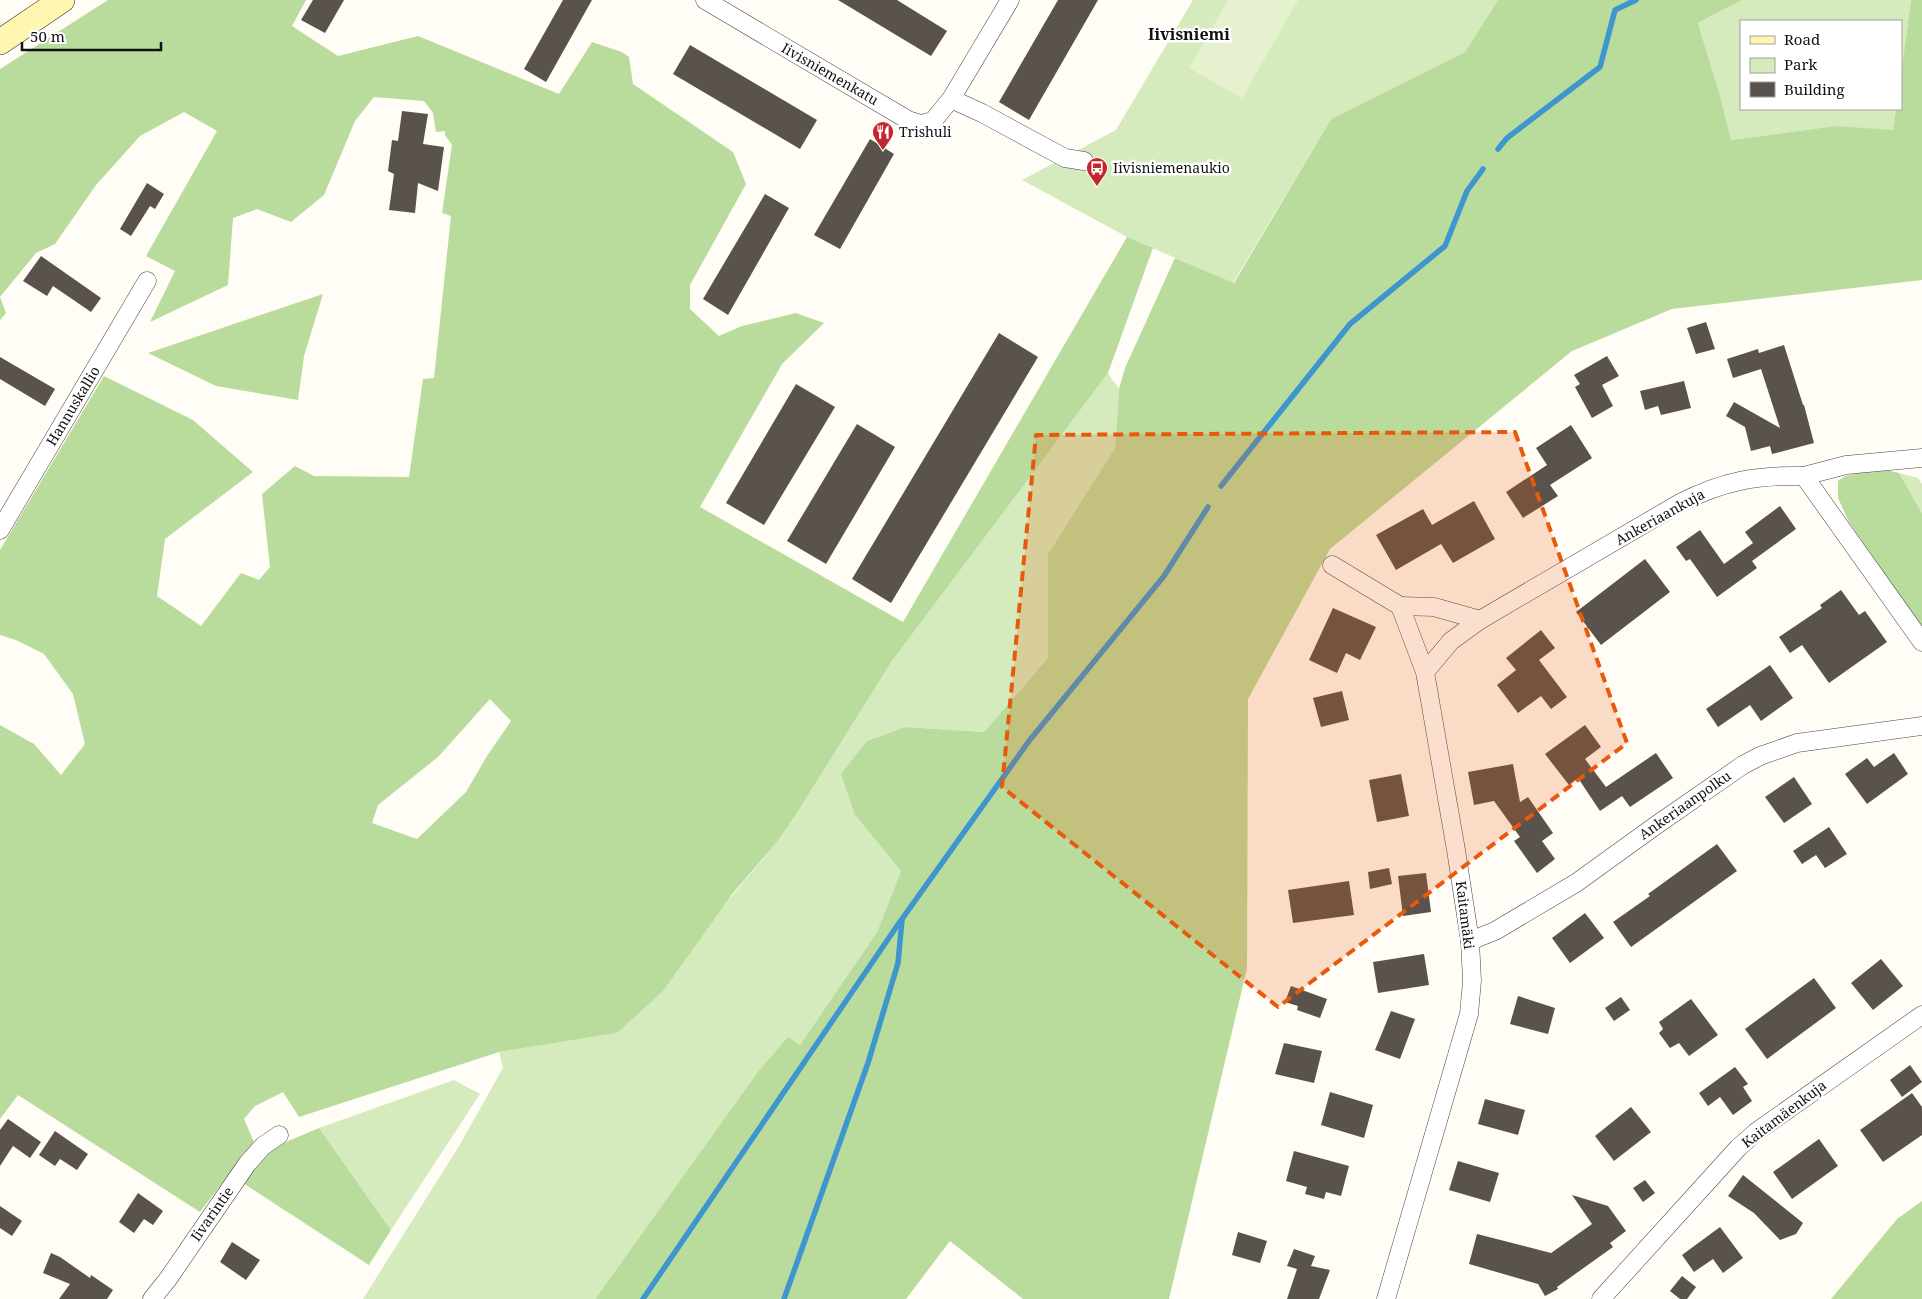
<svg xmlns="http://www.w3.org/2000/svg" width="1922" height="1299" font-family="'Noto Serif',serif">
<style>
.green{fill:#d5ebbd}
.forest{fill:#b9dc9c;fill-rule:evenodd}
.pitch{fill:#e6f2cf}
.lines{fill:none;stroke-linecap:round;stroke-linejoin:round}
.stream{stroke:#3f96cf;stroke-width:5.5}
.building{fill:#5a524d}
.minor-casing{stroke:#444;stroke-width:19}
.secondary-casing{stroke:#333;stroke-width:26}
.minor{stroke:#fff;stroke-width:18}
.secondary{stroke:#fff6b0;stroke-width:25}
.marked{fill:#e8590c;fill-opacity:0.2;stroke:#e8590c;stroke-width:4;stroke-dasharray:10 6;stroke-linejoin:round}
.labels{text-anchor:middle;stroke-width:5;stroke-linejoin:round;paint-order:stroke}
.street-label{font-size:14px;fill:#111;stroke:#fff}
.poi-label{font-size:14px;fill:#111;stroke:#fff;text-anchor:start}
.quarter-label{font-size:16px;font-weight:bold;fill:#111;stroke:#fff}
</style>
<rect width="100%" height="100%" fill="#fffdf5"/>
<g class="green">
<path d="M1193 0H1498L1465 52 1331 119 1233 283 1127 237 1022 180 1116 130Z"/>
<path d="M1742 0H1911L1901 74V21H1741V109H1896L1893 131 1835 126 1731 140 1721 99 1698 23Z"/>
<path d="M1108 373 1119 389 1115 448 1048 554V658L984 732 906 727 855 815 901 871 877 932 800 1045 757 1073 595 1299H363L459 1146 503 1068 499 1052 617 1033 777 842 797 813 892 661Z"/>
<path d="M1899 473 1918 478 1922 484V513Z"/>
<path d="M454 1080 480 1094 391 1230 319 1128Z"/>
</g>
<g class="forest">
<path d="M108 0H306L292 26 338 56 418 36 559 94 592 42 622 52 629 57 633 84 733 152 746 184 690 285V309L719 336 742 326 796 313 824 323 782 364 700 507 903 622 1127 237 1153 248 1108 373 892 661 797 813 777 842 733 893 663 991 617 1033 499 1052 299 1117 283 1092 255 1106 244 1119 254 1142 200 1212 18 1095 0 1119V725L34 744 61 775 85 744 73 694 44 654 16 640 0 635V550L104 376 193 420 253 472 165 539 157 596 201 626 241 573 259 580 270 567 262 494 295 466 314 476 409 477 423 379 434 378 451 216 442 213 452 145 445 135V131L436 132 433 113 424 101 374 97 355 121 324 195 291 222 257 209 233 218 228 285 150 322 175 271 146 256 217 131 184 112 140 136 96 185 55 244 36 253 0 297 6 313 0 320V69ZM490 699 511 721 487 756 466 792 417 839 372 823 378 805 438 757Z"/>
<path d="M1498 0H1742L1698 23 1721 99 1731 140 1835 126 1893 130 1896 109H1901V74L1911 0H1922V280L1672 309 1572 351 1330 549 1248 699 1247 968 1169 1299H1023L950 1241 906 1299H595L757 1073 788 1037 800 1045 877 932 901 871 855 815 841 774 867 741 906 727 984 732 1048 658V554L1115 448 1119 389 1125 368 1175 258 1234 283 1331 119 1465 52Z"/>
<path d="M323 294 304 356 298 400 216 386 148 353Z"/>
<path d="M1879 468 1899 473 1922 513V628L1849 522 1838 498V481L1845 476Z"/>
<path d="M319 1128 391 1230 369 1265 243 1183 274 1147Z"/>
<path d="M1922 1201V1299H1831L1897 1219Z"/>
</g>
<path class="pitch" d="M1228 0H1298L1242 98 1189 68Z"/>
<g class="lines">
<g class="stream">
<path d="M1498 149 1507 138 1600 67 1615 10 1636 0"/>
<path d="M1221 486 1350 324 1445 246 1467 191 1483 169"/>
<path d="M643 1299 897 926 1029 741 1164 576 1208 507"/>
<path d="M784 1299 868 1063 898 963 902 920"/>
</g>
</g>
<g class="building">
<path d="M313 0H344L325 33 301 20Z"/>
<path d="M563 0H592L546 82 524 69Z"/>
<path d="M838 0H897L947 31 931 56Z"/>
<path d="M1058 0H1098L1029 120 999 102Z"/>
<path d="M690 45 817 120 800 149 673 74Z"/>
<path d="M402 111 428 114 423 144 444 147 438 191 418 183 415 213 389 210 394 174 388 171 392 140 398 141Z"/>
<path d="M870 139 894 154 840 249 814 235Z"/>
<path d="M147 183 164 194 155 209 150 206 131 236 120 229Z"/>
<path d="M765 194 789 208 728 315 703 299Z"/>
<path d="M41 256 101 298 91 312 53 286 47 296 23 281Z"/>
<path d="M1706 322 1715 349 1696 354 1687 328Z"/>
<path d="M999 333 1038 357 891 603 852 579Z"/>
<path d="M1784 345 1803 405H1804L1814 443 1772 454 1770 446 1751 451 1745 427 1726 416 1734 402 1780 428 1761 369 1733 378 1727 359 1758 349 1759 353Z"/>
<path d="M1607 356 1619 376 1602 385 1613 406 1592 418 1575 387 1580 384 1574 375Z"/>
<path d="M0 357 55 389 45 406 0 379Z"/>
<path d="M1684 381 1691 408 1661 415 1658 406 1645 410 1640 391Z"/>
<path d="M796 384 835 407 764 525 726 503Z"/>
<path d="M857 424 895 447 826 564 787 541Z"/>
<path d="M1571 425 1592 458 1550 485 1558 496 1523 518 1506 492 1547 465 1536 448Z"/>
<path d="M1474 501 1495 539 1453 563 1441 544 1396 570 1376 535 1423 509 1432 525Z"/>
<path d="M1780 506 1796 529 1752 561 1757 568 1717 597 1690 559 1686 561 1676 547 1700 530 1724 564 1753 543 1745 532Z"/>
<path d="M1645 559 1670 592 1601 645 1576 612Z"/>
<path d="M1841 590 1859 615 1865 611 1887 642 1829 683 1802 645 1790 653 1779 637 1822 608 1820 605Z"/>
<path d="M1333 608 1376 627 1360 660 1346 653 1337 673 1309 660Z"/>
<path d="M1541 630 1555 648 1539 660 1567 697 1551 709 1541 696 1518 713 1497 685 1516 670 1506 658Z"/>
<path d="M1770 665 1793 698 1761 721 1750 705 1718 727 1706 709Z"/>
<path d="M1342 691 1349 720 1321 727 1313 698Z"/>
<path d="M1585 725 1601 747 1585 759 1606 787 1656 753 1673 778 1630 807 1622 796 1600 811 1578 778 1569 785 1545 754Z"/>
<path d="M1894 753 1908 774 1867 804 1845 774 1867 758 1874 767Z"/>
<path d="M1513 764 1520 802 1528 797 1553 833 1542 841 1555 859 1537 873 1514 841 1520 837 1494 801 1474 805 1468 772Z"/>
<path d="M1401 774 1409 816 1377 822 1369 780Z"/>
<path d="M1794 777 1812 804 1784 823 1765 797Z"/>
<path d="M1829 827 1847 854 1825 868 1816 855 1802 864 1793 851Z"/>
<path d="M1717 844 1737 871 1631 947 1613 922 1650 896 1648 894Z"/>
<path d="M1389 868 1392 884 1370 889 1368 872Z"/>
<path d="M1426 873 1431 912 1403 916 1398 876Z"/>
<path d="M1349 881 1354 915 1293 923 1288 890Z"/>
<path d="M1585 913 1604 938 1570 963 1552 938Z"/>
<path d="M1424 954 1429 985 1378 993 1373 962Z"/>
<path d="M1881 959 1903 986 1873 1010 1851 983Z"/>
<path d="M1814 978 1836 1008 1767 1059 1745 1029Z"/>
<path d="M1291 986 1327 999 1320 1018 1297 1010 1298 1006 1285 1002Z"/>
<path d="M1518 996 1555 1008 1548 1034 1510 1024Z"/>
<path d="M1621 997 1630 1010 1614 1021 1605 1008Z"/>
<path d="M1691 999 1718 1035 1689 1056 1679 1043 1670 1048 1659 1033 1663 1029 1659 1022Z"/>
<path d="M1391 1011 1415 1019 1400 1059 1375 1050Z"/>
<path d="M1284 1043 1322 1051 1314 1083 1275 1074Z"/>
<path d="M1910 1065 1922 1082 1902 1097 1890 1080Z"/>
<path d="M1735 1067 1748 1084 1743 1087 1752 1101 1733 1115 1720 1097 1708 1106 1699 1093Z"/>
<path d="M1330 1092 1373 1105 1364 1138 1321 1125Z"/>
<path d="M1912 1093 1922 1107V1135L1883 1162 1860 1130Z"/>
<path d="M1485 1099 1525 1110 1518 1135 1478 1124Z"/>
<path d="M1631 1107 1651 1132 1614 1161 1595 1136Z"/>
<path d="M8 1119 41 1142 30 1158 13 1146 0 1166V1130Z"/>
<path d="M55 1131 88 1154 77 1170 60 1159 55 1166 39 1155Z"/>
<path d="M1819 1139 1838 1166 1792 1199 1773 1172Z"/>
<path d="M1294 1151 1349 1166 1341 1196 1326 1192 1324 1199 1305 1194 1307 1187 1286 1181Z"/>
<path d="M1458 1161 1499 1173 1490 1202 1449 1190Z"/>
<path d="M1743 1175 1803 1223 1796 1234 1780 1240 1754 1213 1728 1196Z"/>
<path d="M1645 1180 1655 1193 1643 1202 1633 1188Z"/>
<path d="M138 1193 163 1211 153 1225 144 1219 134 1233 119 1222Z"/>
<path d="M1572 1195 1608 1206 1626 1231 1610 1243 1613 1247 1557 1287 1558 1289 1545 1296 1538 1284 1469 1264 1477 1234 1551 1253 1592 1224Z"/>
<path d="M0 1206 22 1221 12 1236 0 1228Z"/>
<path d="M1720 1227 1743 1258 1723 1273 1713 1259 1694 1272 1682 1255Z"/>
<path d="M1238 1232 1267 1241 1260 1263 1232 1255Z"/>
<path d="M232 1242 260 1260 246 1280 220 1262Z"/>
<path d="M1294 1249 1315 1256 1311 1266 1330 1270 1319 1299H1287L1297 1269 1287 1266Z"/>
<path d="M51 1253 60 1257 90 1278 91 1275 113 1290 107 1299H59L70 1284 43 1273Z"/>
<path d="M1682 1276 1696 1287 1687 1299H1680L1670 1291Z"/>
</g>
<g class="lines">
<g class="minor-casing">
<g id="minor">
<path d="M705 0 908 120 921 124 933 121 951 99 1010 0"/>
<path d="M951 99 982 113 1065 158 1084 161"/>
<path d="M1804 476 1846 465 1922 458"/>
<path d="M0 530 147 281"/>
<path d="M1332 565 1400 606 1425 672 1456 850 1470 941 1472 981 1469 1014 1386 1299"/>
<path d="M1400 606 1434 607 1480 620"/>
<path d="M1425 672 1451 641 1480 620 1680 503C1723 481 1757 475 1804 476L1922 642"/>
<path d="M1470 941 1495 931 1576 883 1655 826 1743 765 1760 756 1797 743 1922 726"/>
<path d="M152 1299 168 1279 247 1164 263 1146 279 1135"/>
<path d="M1601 1299 1738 1148 1756 1132 1922 1015"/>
</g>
</g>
<g class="secondary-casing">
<path id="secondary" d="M0 42 62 0"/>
</g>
<use href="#minor" class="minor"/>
<use href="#secondary" class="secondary"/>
</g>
<path class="marked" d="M1515 432 1627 743 1278 1007 1002 787 1036 435Z"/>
<defs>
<g id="restaurant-pin" transform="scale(1.125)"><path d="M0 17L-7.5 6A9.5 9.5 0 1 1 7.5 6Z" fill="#c4262e" stroke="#fff"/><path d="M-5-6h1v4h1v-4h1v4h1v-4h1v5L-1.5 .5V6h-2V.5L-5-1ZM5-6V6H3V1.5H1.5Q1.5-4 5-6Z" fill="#fff"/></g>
<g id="bus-pin" transform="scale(1.125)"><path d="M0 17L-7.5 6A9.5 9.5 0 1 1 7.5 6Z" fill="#c4262e" stroke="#fff"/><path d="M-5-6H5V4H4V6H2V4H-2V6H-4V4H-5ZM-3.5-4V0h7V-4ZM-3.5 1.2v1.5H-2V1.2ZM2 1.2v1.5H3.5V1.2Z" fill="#fff"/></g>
</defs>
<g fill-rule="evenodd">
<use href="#restaurant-pin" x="883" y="132"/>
<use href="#bus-pin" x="1097" y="168"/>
</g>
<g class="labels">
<g class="street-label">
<text transform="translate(830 74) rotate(30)" y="5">Iivisniemenkatu</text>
<text transform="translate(73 406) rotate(-59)" y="5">Hannuskallio</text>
<text transform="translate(1660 517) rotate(-29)" y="5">Ankeriaankuja</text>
<text transform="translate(1685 805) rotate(-35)" y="5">Ankeriaanpolku</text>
<text transform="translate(1465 915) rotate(83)" y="5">Kaitamäki</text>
<text transform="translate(1784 1114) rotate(-37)" y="5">Kaitamäenkuja</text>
<text transform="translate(212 1214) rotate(-55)" y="5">Iivarintie</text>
</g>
<g class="poi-label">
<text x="899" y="137">Trishuli</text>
<text x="1113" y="173">Iivisniemenaukio</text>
</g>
<g class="quarter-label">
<text x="1189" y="40">Iivisniemi</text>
</g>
</g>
<rect x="1740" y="20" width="162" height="90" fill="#ffffff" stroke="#a0a0a0"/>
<rect x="1750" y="36" width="25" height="8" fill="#fff6b0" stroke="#a0a0a0"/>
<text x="1784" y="45" font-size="15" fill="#111111">Road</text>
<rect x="1750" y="58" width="25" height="15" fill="#d5ebbd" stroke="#a0a0a0"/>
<text x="1784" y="70" font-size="15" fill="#111111">Park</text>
<rect x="1750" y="82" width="25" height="15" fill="#5a524d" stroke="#a0a0a0"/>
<text x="1784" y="95" font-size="15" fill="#111111">Building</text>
<path d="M22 42v8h139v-8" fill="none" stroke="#111111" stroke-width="2.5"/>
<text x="30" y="42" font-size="15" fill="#111111" stroke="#ffffff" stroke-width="4" paint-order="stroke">50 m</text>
</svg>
